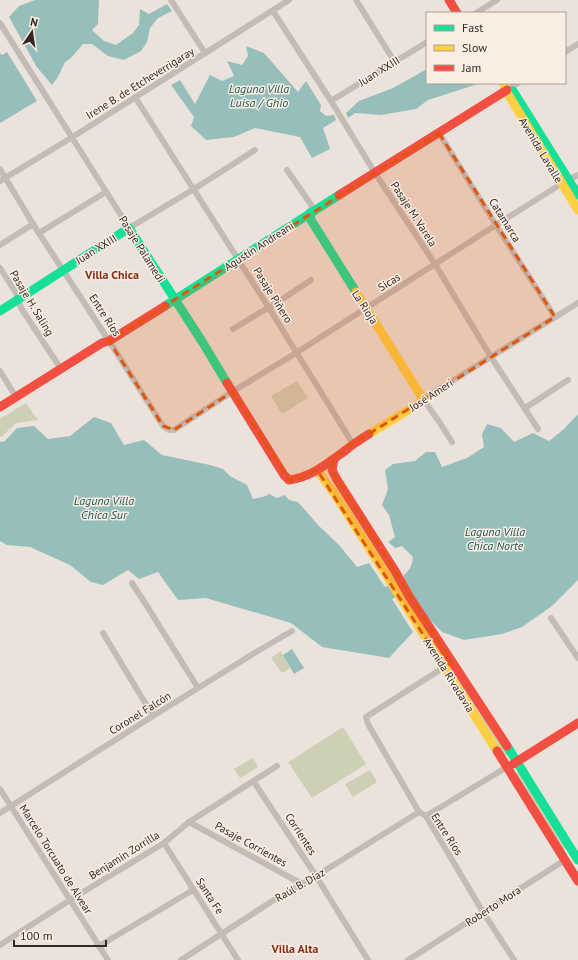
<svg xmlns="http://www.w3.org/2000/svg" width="578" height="960" font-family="'PT Sans',sans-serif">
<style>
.green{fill:#cdd0b4}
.water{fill:#96bfbc}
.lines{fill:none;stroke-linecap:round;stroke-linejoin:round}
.street{stroke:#c3bbb5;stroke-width:6}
.fast{stroke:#16e098;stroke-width:9}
.slow{stroke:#ffcf43;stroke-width:9}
.jam{stroke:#f24e42;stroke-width:9}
.marked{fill:#df570d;fill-opacity:0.2;stroke:#df570d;stroke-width:3;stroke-dasharray:8 5;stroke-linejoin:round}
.labels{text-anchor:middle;stroke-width:3;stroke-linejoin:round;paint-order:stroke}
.street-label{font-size:11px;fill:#332824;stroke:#faede1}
.water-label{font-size:12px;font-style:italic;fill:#185656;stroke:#faede1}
.neighbourhood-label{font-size:12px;font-weight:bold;fill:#862d19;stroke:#faede1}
</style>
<rect width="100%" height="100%" fill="#ebe3db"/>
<g class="green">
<path d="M297 381 308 398 282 414 271 396Z"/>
<path d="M26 403 38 420 16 423 0 438V419Z"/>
<path d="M281 651 290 668 282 673 271 658Z"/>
<path d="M456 671 508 754 505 756 452 672Z"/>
<path d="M343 727 366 764 312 798 288 762Z"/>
<path d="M253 758 258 767 240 778 234 769Z"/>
<path d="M370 770 377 782 353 797 345 784Z"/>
<path d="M519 772 566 848 563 850 515 774Z"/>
</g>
<g class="water">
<path d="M35 0H99L98 24 92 30 104 41 116 45 133 33 139 25 140 9 149 14 167 4 172 11 158 18 150 28 147 42 141 51 124 60 108 56 92 44H83L71 58 65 62 58 77 52 85 36 66 34 62 9 17 19 6Z"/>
<path d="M246 46 264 53 298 92 306 81 321 105 320 111 326 116 334 115 336 120 323 128 330 149 312 158 300 137 255 128 234 137 206 140 191 126 194 117 171 85 180 80 195 104 210 75 222 81 234 76 227 61 242 65 248 56Z"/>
<path d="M7 52 37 101 0 123V53L2 55Z"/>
<path d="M427 69V83H481L428 100 416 109 381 115 355 113 348 118 346 113 359 101 393 88Z"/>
<path d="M578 414V580L552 606 522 627 502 634 464 640 442 632 425 615 411 592 392 599 413 632 389 658 322 647 291 623 206 598 178 600 158 572 139 579 128 570 103 585 91 582 70 565 30 547 7 545 0 541V442L5 441 17 428 34 426 48 439 70 436 94 417 111 423 124 445 144 440 162 455 210 465 223 469 230 476 247 485 253 499 266 496 269 494 277 498 285 495 289 500 298 502 319 526 339 545 357 567 369 563 385 587 404 581V575C410 570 412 565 413 557L402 546 395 548 388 542 395 537 389 515 382 505 388 489 385 470 393 464 415 461 426 452H435L442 467 467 458 484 447 482 434 487 424 501 428 514 442 533 433 549 441 564 429Z"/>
<path d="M292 649 304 668 294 674 283 655Z"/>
</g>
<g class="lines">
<g class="street">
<path d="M171 0 205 53"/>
<path d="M356 0 394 61"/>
<path d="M273 11 331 101 375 173 435 264 491 357 538 429"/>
<path d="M476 13 497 0"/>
<path d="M0 23 129 228 194 189 255 150"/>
<path d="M565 52 578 44"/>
<path d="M507 90 518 83"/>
<path d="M135 97 269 308 353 444"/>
<path d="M331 101 427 42"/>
<path d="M439 133 496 225 555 317"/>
<path d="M0 169 33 224 109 341 163 426 169 430H174L232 392 296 353 496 225 561 184 578 175"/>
<path d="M287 170 312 206 310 213"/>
<path d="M0 181 71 138 289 0"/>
<path d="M39 233 106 192"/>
<path d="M0 245 33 224"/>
<path d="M0 268 16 293 21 308 61 369"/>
<path d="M233 329 264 310 269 308 311 280"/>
<path d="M0 371 16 397"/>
<path d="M525 408 568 380"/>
<path d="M452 442 440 423 423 399 578 303"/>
<path d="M132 583 145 603 198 688"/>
<path d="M551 618 578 658"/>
<path d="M103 633 153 716"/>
<path d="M446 666 366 717 368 724 419 812 426 816 483 912 514 960"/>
<path d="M254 782 316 876 368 960"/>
<path d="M0 789 108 960"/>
<path d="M0 813 153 716 256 652 292 631"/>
<path d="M426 816 507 767"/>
<path d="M189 822 302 884"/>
<path d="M164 843 238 960"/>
<path d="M0 945 70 900 164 843 189 822 277 766"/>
<path d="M99 946 193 890"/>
<path d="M181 960 274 900 316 876 419 812"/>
<path d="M408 960 565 860"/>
</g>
<g class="fast">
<path d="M513 91 578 195"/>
<path d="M310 213 311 220 356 292"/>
<path d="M165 306 339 195"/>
<path d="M0 311 129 228 203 343 227 383"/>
<path d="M507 746 578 860"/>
</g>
<g class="slow">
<path d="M503 83 507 90 508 94 578 210"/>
<path d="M356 292 423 399 417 405 369 434"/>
<path d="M317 470 334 493 389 579 497 751"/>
</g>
<g class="jam">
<path d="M449 0 457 13"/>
<path d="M339 195 507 90"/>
<path d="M227 383 284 475 289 480C312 477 328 463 346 450 353 444 361 439 369 434"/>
<path d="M0 407 102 343 109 341 165 306"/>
<path d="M334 459 332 470 336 478 395 571 409 596 507 746"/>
<path d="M497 751 578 881"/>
<path d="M513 764 578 723"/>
</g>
</g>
<path class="marked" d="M439 133 555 317 353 444 334 459 332 470 452 662 444 667 317 470 295 480H289L232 392 174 430 163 426 109 341Z"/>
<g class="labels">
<g class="street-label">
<text transform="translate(379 71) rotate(-32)" y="4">Juan XXIII</text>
<text transform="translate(140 83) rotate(-32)" y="4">Irene B. de Etcheverrigaray</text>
<text transform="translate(541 150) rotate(59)" y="4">Avenida Lavalle</text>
<text transform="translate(414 214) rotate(57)" y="4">Pasaje M. Varela</text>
<text transform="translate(505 220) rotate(58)" y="4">Catamarca</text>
<text transform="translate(259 246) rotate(-33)" y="4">Agustín Andreani</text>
<text transform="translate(96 249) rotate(-32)" y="4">Juan XXIII</text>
<text transform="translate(142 249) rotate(58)" y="4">Pasaje Palamedi</text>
<text transform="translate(389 282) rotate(-32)" y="4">Sicas</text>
<text transform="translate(273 295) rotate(58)" y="4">Pasaje Piñero</text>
<text transform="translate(32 303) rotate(59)" y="4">Pasaje H. Saling</text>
<text transform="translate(365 307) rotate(57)" y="4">La Rioja</text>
<text transform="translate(105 315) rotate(57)" y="4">Entre Ríos</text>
<text transform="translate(431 395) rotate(-33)" y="4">José Ameri</text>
<text transform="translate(449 675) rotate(58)" y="4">Avenida Rivadavia</text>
<text transform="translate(140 713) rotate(-32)" y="4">Coronel Falcón</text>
<text transform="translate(301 834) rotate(57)" y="4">Corrientes</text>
<text transform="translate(447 834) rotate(57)" y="4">Entre Ríos</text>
<text transform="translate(251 844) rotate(29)" y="4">Pasaje Corrientes</text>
<text transform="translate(124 855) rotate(-32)" y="4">Benjamín Zorrilla</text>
<text transform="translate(56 859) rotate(58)" y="4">Marcelo Torcuato de Alvear</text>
<text transform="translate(300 885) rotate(-30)" y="4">Raúl B. Díaz</text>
<text transform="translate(210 896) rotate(57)" y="4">Santa Fe</text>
<text transform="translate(493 906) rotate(-33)" y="4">Roberto Mora</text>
</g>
<g class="water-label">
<text x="259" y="93">Laguna Villa<tspan x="259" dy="14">Luisa / Ghio</tspan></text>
<text x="104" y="505">Laguna Villa<tspan x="104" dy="14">Chica Sur</tspan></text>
<text x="495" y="536">Laguna Villa<tspan x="495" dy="14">Chica Norte</tspan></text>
</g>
<g class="neighbourhood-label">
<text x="112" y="279">Villa Chica</text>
<text x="295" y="953">Villa Alta</text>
</g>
</g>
<rect x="426" y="12" width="140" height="72" fill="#faede1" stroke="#aa9e95"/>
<rect x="434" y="25" width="20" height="6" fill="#16e098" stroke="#aa9e95"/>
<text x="462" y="32" font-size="12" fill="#332824">Fast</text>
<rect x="434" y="45" width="20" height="6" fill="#ffcf43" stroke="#aa9e95"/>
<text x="462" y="52" font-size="12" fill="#332824">Slow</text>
<rect x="434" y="65" width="20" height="6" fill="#f24e42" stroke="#aa9e95"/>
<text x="462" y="72" font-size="12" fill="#332824">Jam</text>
<g transform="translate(32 32) rotate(13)" stroke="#faede1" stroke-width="3" paint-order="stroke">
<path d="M0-3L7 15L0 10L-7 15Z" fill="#332824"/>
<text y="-6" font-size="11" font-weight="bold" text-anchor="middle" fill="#332824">N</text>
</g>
<path d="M14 940v6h92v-6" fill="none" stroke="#332824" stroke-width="2"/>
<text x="20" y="940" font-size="12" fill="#332824" stroke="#faede1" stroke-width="3" paint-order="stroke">100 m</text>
</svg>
